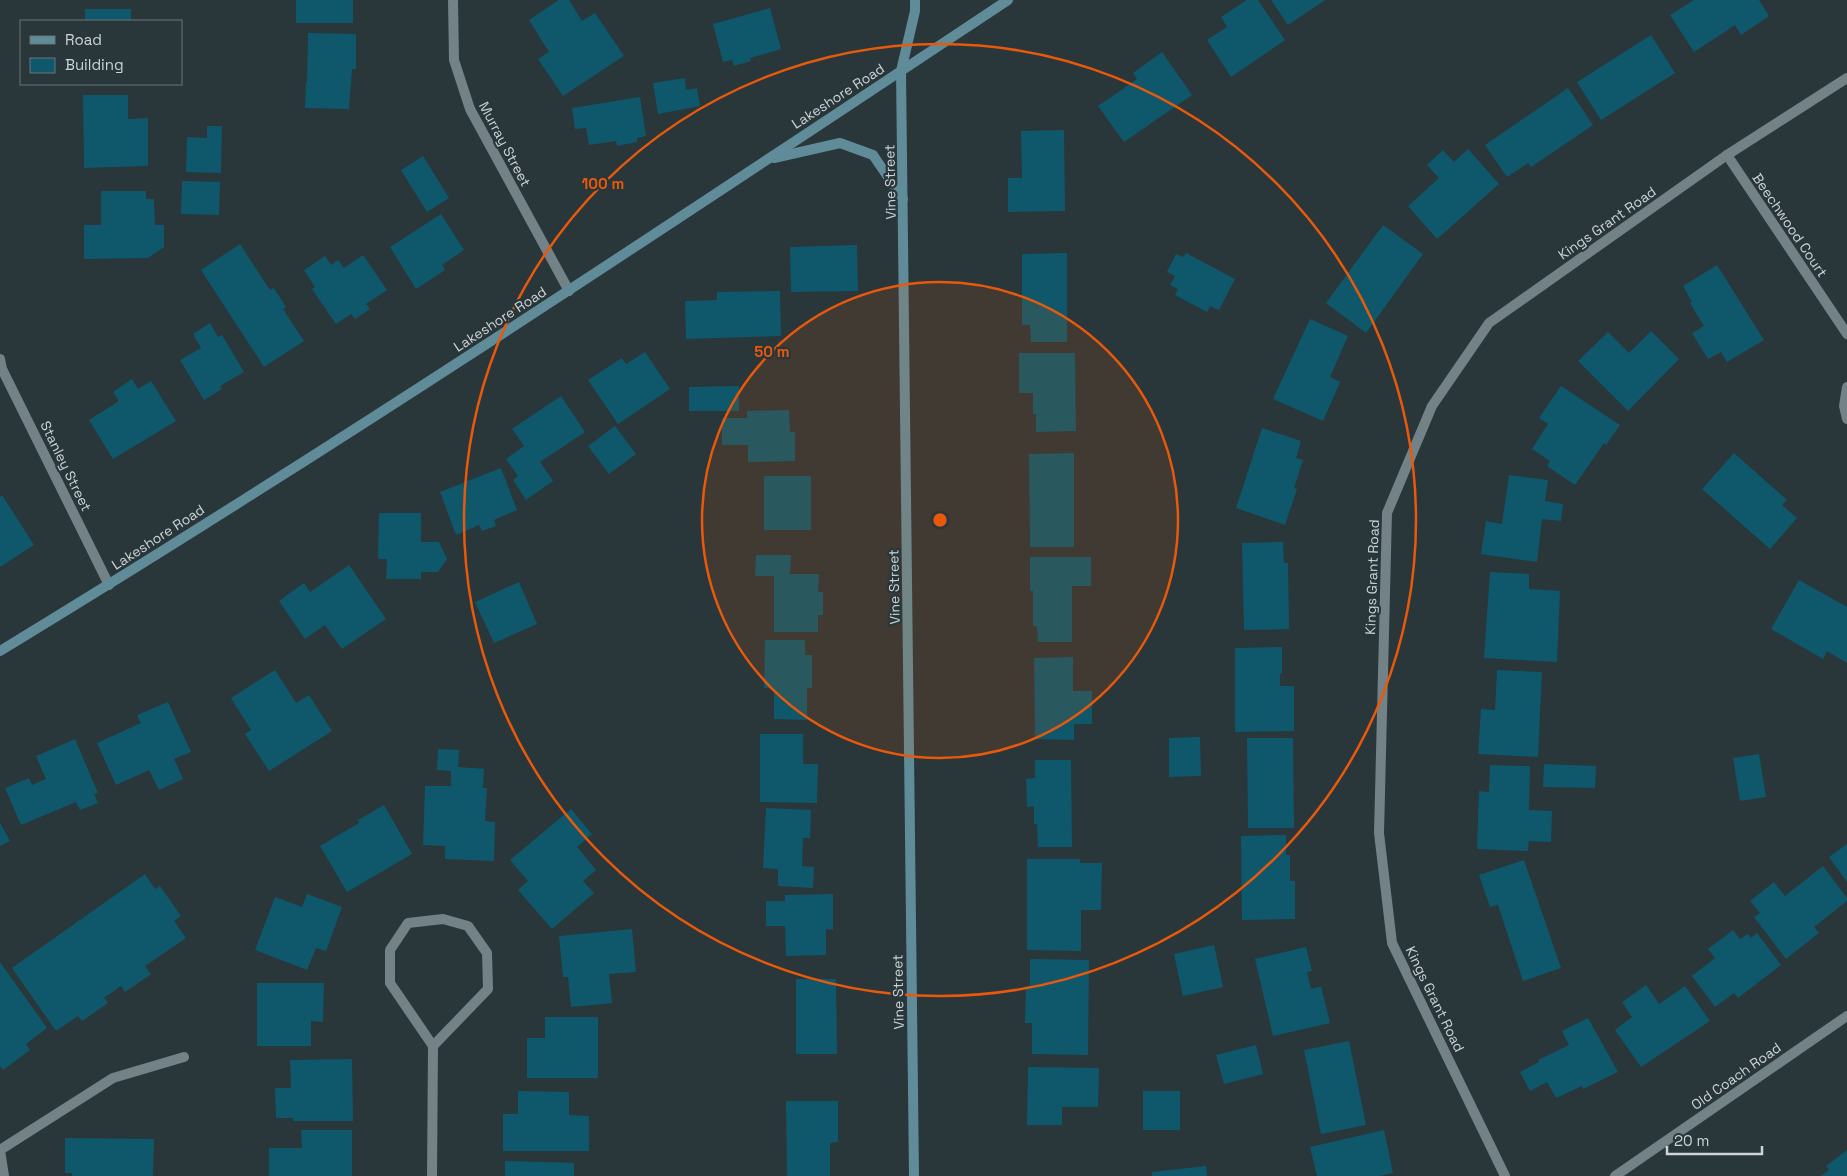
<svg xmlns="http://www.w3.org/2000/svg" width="1847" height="1176" font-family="'Space Grotesk',sans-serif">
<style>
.building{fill:#0f586c}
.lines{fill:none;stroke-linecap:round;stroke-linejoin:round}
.street{stroke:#738287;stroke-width:10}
.secondary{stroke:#608b98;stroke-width:10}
.ring{fill:none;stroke:#e8590c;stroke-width:2.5}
.labels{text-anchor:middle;stroke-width:4.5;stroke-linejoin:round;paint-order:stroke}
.street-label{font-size:14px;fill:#ccd4d7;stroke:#29363a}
.centre{fill:#e8590c;stroke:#29363a;stroke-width:2.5}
.ring-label{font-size:15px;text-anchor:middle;font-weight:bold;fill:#e8590c;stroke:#29363a;stroke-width:4.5;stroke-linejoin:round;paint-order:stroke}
</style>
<rect width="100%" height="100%" fill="#29363a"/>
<g class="building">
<rect x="296" y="0" width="57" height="23"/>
<path d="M559 0H569L582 21 595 13 624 56 563 96 538 59 549 52 529 20Z"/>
<path d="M1247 0H1258L1285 40 1231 77 1207 40 1227 27 1221 17Z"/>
<path d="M1271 0H1325L1288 25Z"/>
<path d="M1694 0H1759L1769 16 1741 35 1735 25 1694 52 1670 15Z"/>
<path d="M770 8 781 49 750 58 751 61 734 66 732 60 723 62 713 24Z"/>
<rect x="85" y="9" width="46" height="12"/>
<path d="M308 33 356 34V69H352L349 109 305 108 306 82H307Z"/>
<path d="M1651 35 1675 73 1601 120 1577 82Z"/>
<path d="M1162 52 1192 95 1124 142 1098 106 1137 79 1133 73Z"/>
<path d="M685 78 686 90 697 88 700 106 658 114 653 83Z"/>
<path d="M1568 88 1593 125 1531 167 1528 163 1507 177 1485 145Z"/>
<path d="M83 95H128V119L148 118V166L84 168Z"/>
<path d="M640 97 646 136 637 138V142L617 146 616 141 589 145 586 128 575 129 572 108Z"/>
<path d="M207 126H222L221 173 186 172 187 137 207 138Z"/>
<path d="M1064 130 1065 211 1008 212V178H1022L1021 131Z"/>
<path d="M1468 149 1499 184 1437 239 1408 206 1439 178 1427 165 1443 150 1454 162Z"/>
<path d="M423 156 449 198 427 212 401 170Z"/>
<path d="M182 181 220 182 219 215 181 214Z"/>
<path d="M101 191H146V199H154L155 225H164V247L148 258 84 259V225H101Z"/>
<path d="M441 214 464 250 442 265 445 270 416 289 390 247Z"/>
<path d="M1383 225 1423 254 1366 333 1326 303Z"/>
<path d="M240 244 270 290 274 288 286 307 283 309 304 341 264 367 201 270Z"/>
<path d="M857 245 858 291 791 292 790 247Z"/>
<path d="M1067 253V342H1031L1030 325H1022V254Z"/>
<path d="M1186 253 1235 279 1219 310 1210 306 1207 312 1175 295 1178 289 1170 285 1175 276 1167 272 1176 254 1183 257Z"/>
<path d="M363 255 387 290 366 304 370 309 355 319 351 314 336 324 312 289 315 287 304 270 325 256 331 265 338 260 344 268Z"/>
<path d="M1717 265 1764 340 1727 362 1721 352 1708 359 1692 333 1704 326 1690 303 1692 302 1683 286Z"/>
<path d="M780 291 781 336 686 339 685 301 717 300V292Z"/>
<path d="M1310 319 1348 336 1330 377 1340 382 1323 421 1273 399Z"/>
<path d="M210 323 218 337 222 335 244 372 220 386 222 389 204 400 180 360 201 348 193 334Z"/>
<path d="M1651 331 1679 359 1628 411 1578 361 1608 332 1629 353Z"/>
<path d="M645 352 670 389 618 424 588 380 622 358 626 364Z"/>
<path d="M1019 353H1075L1076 431 1036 432V414H1033V393H1019Z"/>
<path d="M132 379 138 389 151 381 176 421 113 459 89 420 119 401 113 392Z"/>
<path d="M739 386V411H689V387Z"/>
<path d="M1561 386 1620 425 1606 445 1604 443 1575 485 1547 466 1550 461 1532 449 1548 424 1539 418Z"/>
<path d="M561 396 585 432 540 462 553 481 526 500 513 480 518 476 506 459 524 446 512 429Z"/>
<path d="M789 410 790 432H795V461L748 462V445H722V418H747V411Z"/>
<path d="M615 426 636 454 609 474 588 446Z"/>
<path d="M1262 428 1301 441 1296 458 1303 460 1294 488 1297 489 1285 525 1236 508Z"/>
<path d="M1074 453V547H1030L1029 454Z"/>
<path d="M1734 453 1787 500 1782 505 1797 518 1770 549 1702 489Z"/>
<path d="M501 468 517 510 494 520 496 526 482 531 479 525 456 535 440 492Z"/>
<path d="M1509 475 1548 480 1545 501 1563 504 1561 521 1542 519 1537 562 1481 554 1486 521 1502 524Z"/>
<rect x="764" y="476" width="47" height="54"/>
<path d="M2 495 34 545 0 567V497Z"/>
<path d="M379 513H421V542H439L447 559 438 572H421V579H386L387 559H378Z"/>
<path d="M1283 542 1284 563H1288L1289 629 1244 630 1242 543Z"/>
<path d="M756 555H791L790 574H819L818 592H823V615H818V632H774V576H755Z"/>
<path d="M1030 557H1091V586H1072V642H1038L1037 626H1033V591H1030Z"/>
<path d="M349 565 386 619 342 649 325 625 305 639 279 601 304 583 310 592Z"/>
<path d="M1490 572 1529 574V589L1560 591 1557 662 1484 658Z"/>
<path d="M1799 580 1847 607V663L1827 651 1823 659 1771 629Z"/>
<path d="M519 582 537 624 494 643 475 602Z"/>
<path d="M765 640H805V655H812V688H807V720L774 719V688H764Z"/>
<path d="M1282 647V673L1280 674V686H1294V731L1235 732V648Z"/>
<path d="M1073 657V691H1092V724H1074V740L1035 739 1034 658Z"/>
<path d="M275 670 296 703 309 695 332 731 269 771 245 734 251 730 231 698Z"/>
<path d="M1497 670 1542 672 1538 757 1478 754 1481 709 1495 710Z"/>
<path d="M168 702 191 752 174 759 183 779 159 790 149 770 116 785 97 743 141 723 137 715Z"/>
<path d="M760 734H803V764H818L817 803 760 802Z"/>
<path d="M1200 737 1201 776 1169 777V738Z"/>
<path d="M1247 738H1293L1294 828H1248Z"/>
<path d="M75 739 98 793 94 794 98 803 80 810 76 802 21 825 5 788 29 778 32 785 46 779 36 756Z"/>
<path d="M438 749 459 750 458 767 484 769 483 788H487L485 821 495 822 494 861 445 859V846L423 845 425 786H451V771L437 770Z"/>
<path d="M1759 754 1766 797 1740 801 1733 758Z"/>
<path d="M1035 760H1071L1072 847H1038L1037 824H1034V806L1027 807 1026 779 1035 778Z"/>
<path d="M1544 764 1596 766 1595 788 1543 787Z"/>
<path d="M1490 765 1530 766 1529 810 1552 811 1551 842 1529 841 1528 851 1477 849 1479 791 1489 792Z"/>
<path d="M384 805 412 854 347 892 320 846 359 823 358 820Z"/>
<path d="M766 808 811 810 810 838H803L802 866 814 867 813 888 778 886V869L763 868Z"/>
<path d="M571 809 592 834 577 847 596 870 583 881 594 893 552 929 518 890 528 881 510 860Z"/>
<path d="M0 823 10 841 0 846Z"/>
<path d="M1286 835V855H1290V881H1295V919L1242 920 1241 836Z"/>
<path d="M1847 844V882L1829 857Z"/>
<path d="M1027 859H1080V863H1102L1101 910H1081V951L1027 950Z"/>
<path d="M1524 860 1561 968 1523 981 1498 905 1490 907 1479 875Z"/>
<path d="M1823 866 1847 898V901L1814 927 1819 933 1786 959 1754 917 1760 913 1750 901 1774 882 1785 896Z"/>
<path d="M145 874 155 889 160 886 181 916 174 921 186 938 145 966 151 974 125 992 121 986 104 998 108 1003 82 1021 78 1016 56 1031 12 968Z"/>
<path d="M307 894 342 907 326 951 316 948 307 970 255 950 275 897 302 907Z"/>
<path d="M833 894V930L826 929V955L786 956 785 926H766V901H785V895Z"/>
<path d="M632 929 636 972 609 974 612 1003 571 1007 568 977H563L559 936Z"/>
<path d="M1733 930 1740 939 1748 934 1751 938 1757 933 1781 965 1738 998 1734 993 1715 1007 1692 976 1715 958 1708 949Z"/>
<path d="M1214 945 1223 987 1183 996 1174 954Z"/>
<path d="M1306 947 1312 971 1307 972 1311 989 1321 986 1330 1023 1273 1036 1255 959Z"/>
<path d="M1030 959 1089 960 1088 1055 1032 1054V1023H1025L1026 986H1030Z"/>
<path d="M0 962 47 1028 26 1044 30 1050 3 1070 0 1066Z"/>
<path d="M796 979H836L837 1054H796Z"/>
<path d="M257 983H324L323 1022 311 1021V1046H257Z"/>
<path d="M1646 985 1659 1004 1685 986 1710 1021 1641 1067 1615 1030 1632 1017 1622 1002Z"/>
<path d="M545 1017H598V1078H527V1038H545Z"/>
<path d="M1588 1018 1618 1072 1583 1089 1582 1086 1556 1098 1547 1082 1530 1091 1520 1072 1539 1062 1538 1060 1569 1045 1562 1031Z"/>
<path d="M1349 1041 1366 1125 1321 1134 1304 1050Z"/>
<path d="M1256 1045 1263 1074 1224 1084 1216 1055Z"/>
<path d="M352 1059 353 1121H293V1118H276L275 1088H291L290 1060Z"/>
<path d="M1028 1067 1099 1068 1098 1107H1062V1125H1027Z"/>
<path d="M518 1091 569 1092V1115L589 1116V1151H503V1114H518Z"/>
<rect x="1143" y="1091" width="37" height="39"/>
<path d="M786 1101H838V1142L830 1143V1176H787Z"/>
<path d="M301 1130H352V1176H269V1148H302Z"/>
<path d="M1384 1130 1393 1173 1379 1176H1317L1310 1147Z"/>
<path d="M65 1138 154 1139 153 1176H72V1173H65Z"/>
<path d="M1847 1150V1176H1821L1829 1170 1826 1166Z"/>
<path d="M505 1161 574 1163V1176H505Z"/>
<path d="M1206 1166 1207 1176H1152V1172Z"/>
</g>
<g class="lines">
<g class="street">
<path d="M453 0 454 60 470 109 569 291"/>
<path d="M1727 155 1847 334"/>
<path d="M0 359 2 369 109 585"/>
<path d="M1847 387 1844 406 1847 419"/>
<path d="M4 1176 0 1150 113 1078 184 1057"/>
<path d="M432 1176 433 1046 390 983V950L408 923 443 919 468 926 487 953 488 989 433 1046"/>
<path d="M1505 1176 1392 943 1379 833 1387 513 1432 406 1489 323 1727 155 1847 78"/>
<path d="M1615 1176 1847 1016"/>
</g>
<g class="secondary">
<path d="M774 158 840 143 873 155 903 199"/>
<path d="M0 651C342 443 675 221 1008 0"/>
<path d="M914 1176 901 71 915 11V0"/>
</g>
</g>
<circle cx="940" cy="520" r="238" fill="#e8590c" fill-opacity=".12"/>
<g class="ring">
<circle cx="940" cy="520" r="238"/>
<circle cx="940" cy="520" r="476"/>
</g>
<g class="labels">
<g class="street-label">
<text transform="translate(838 96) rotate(-33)" y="5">Lakeshore Road</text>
<text transform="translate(505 144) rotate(62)" y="5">Murray Street</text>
<text transform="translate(890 182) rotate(-91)" y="5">Vine Street</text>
<text transform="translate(1607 223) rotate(-35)" y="5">Kings Grant Road</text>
<text transform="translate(1790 225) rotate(56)" y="5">Beechwood Court</text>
<text transform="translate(500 319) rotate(-33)" y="5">Lakeshore Road</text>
<text transform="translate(66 466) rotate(64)" y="5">Stanley Street</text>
<text transform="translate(158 537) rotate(-33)" y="5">Lakeshore Road</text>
<text transform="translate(1372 577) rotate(-88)" y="5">Kings Grant Road</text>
<text transform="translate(894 587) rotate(-91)" y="5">Vine Street</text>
<text transform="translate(898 992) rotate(-91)" y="5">Vine Street</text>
<text transform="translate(1435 999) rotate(64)" y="5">Kings Grant Road</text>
<text transform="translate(1736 1076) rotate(-35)" y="5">Old Coach Road</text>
</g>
</g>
<circle cx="940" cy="520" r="8" class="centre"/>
<g class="ring-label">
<text x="603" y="189">100 m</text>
<text x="772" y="357">50 m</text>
</g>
<rect x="20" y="20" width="162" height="65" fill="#29363a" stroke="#6a7579"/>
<rect x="30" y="36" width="25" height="8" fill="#608b98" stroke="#6a7579"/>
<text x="65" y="45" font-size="15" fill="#ccd4d7">Road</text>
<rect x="30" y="58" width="25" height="15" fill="#0f586c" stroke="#6a7579"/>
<text x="65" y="70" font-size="15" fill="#ccd4d7">Building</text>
<path d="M1667 1146v8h95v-8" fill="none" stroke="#ccd4d7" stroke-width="2.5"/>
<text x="1674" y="1146" font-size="15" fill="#ccd4d7" stroke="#29363a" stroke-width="4" paint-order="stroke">20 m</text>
</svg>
